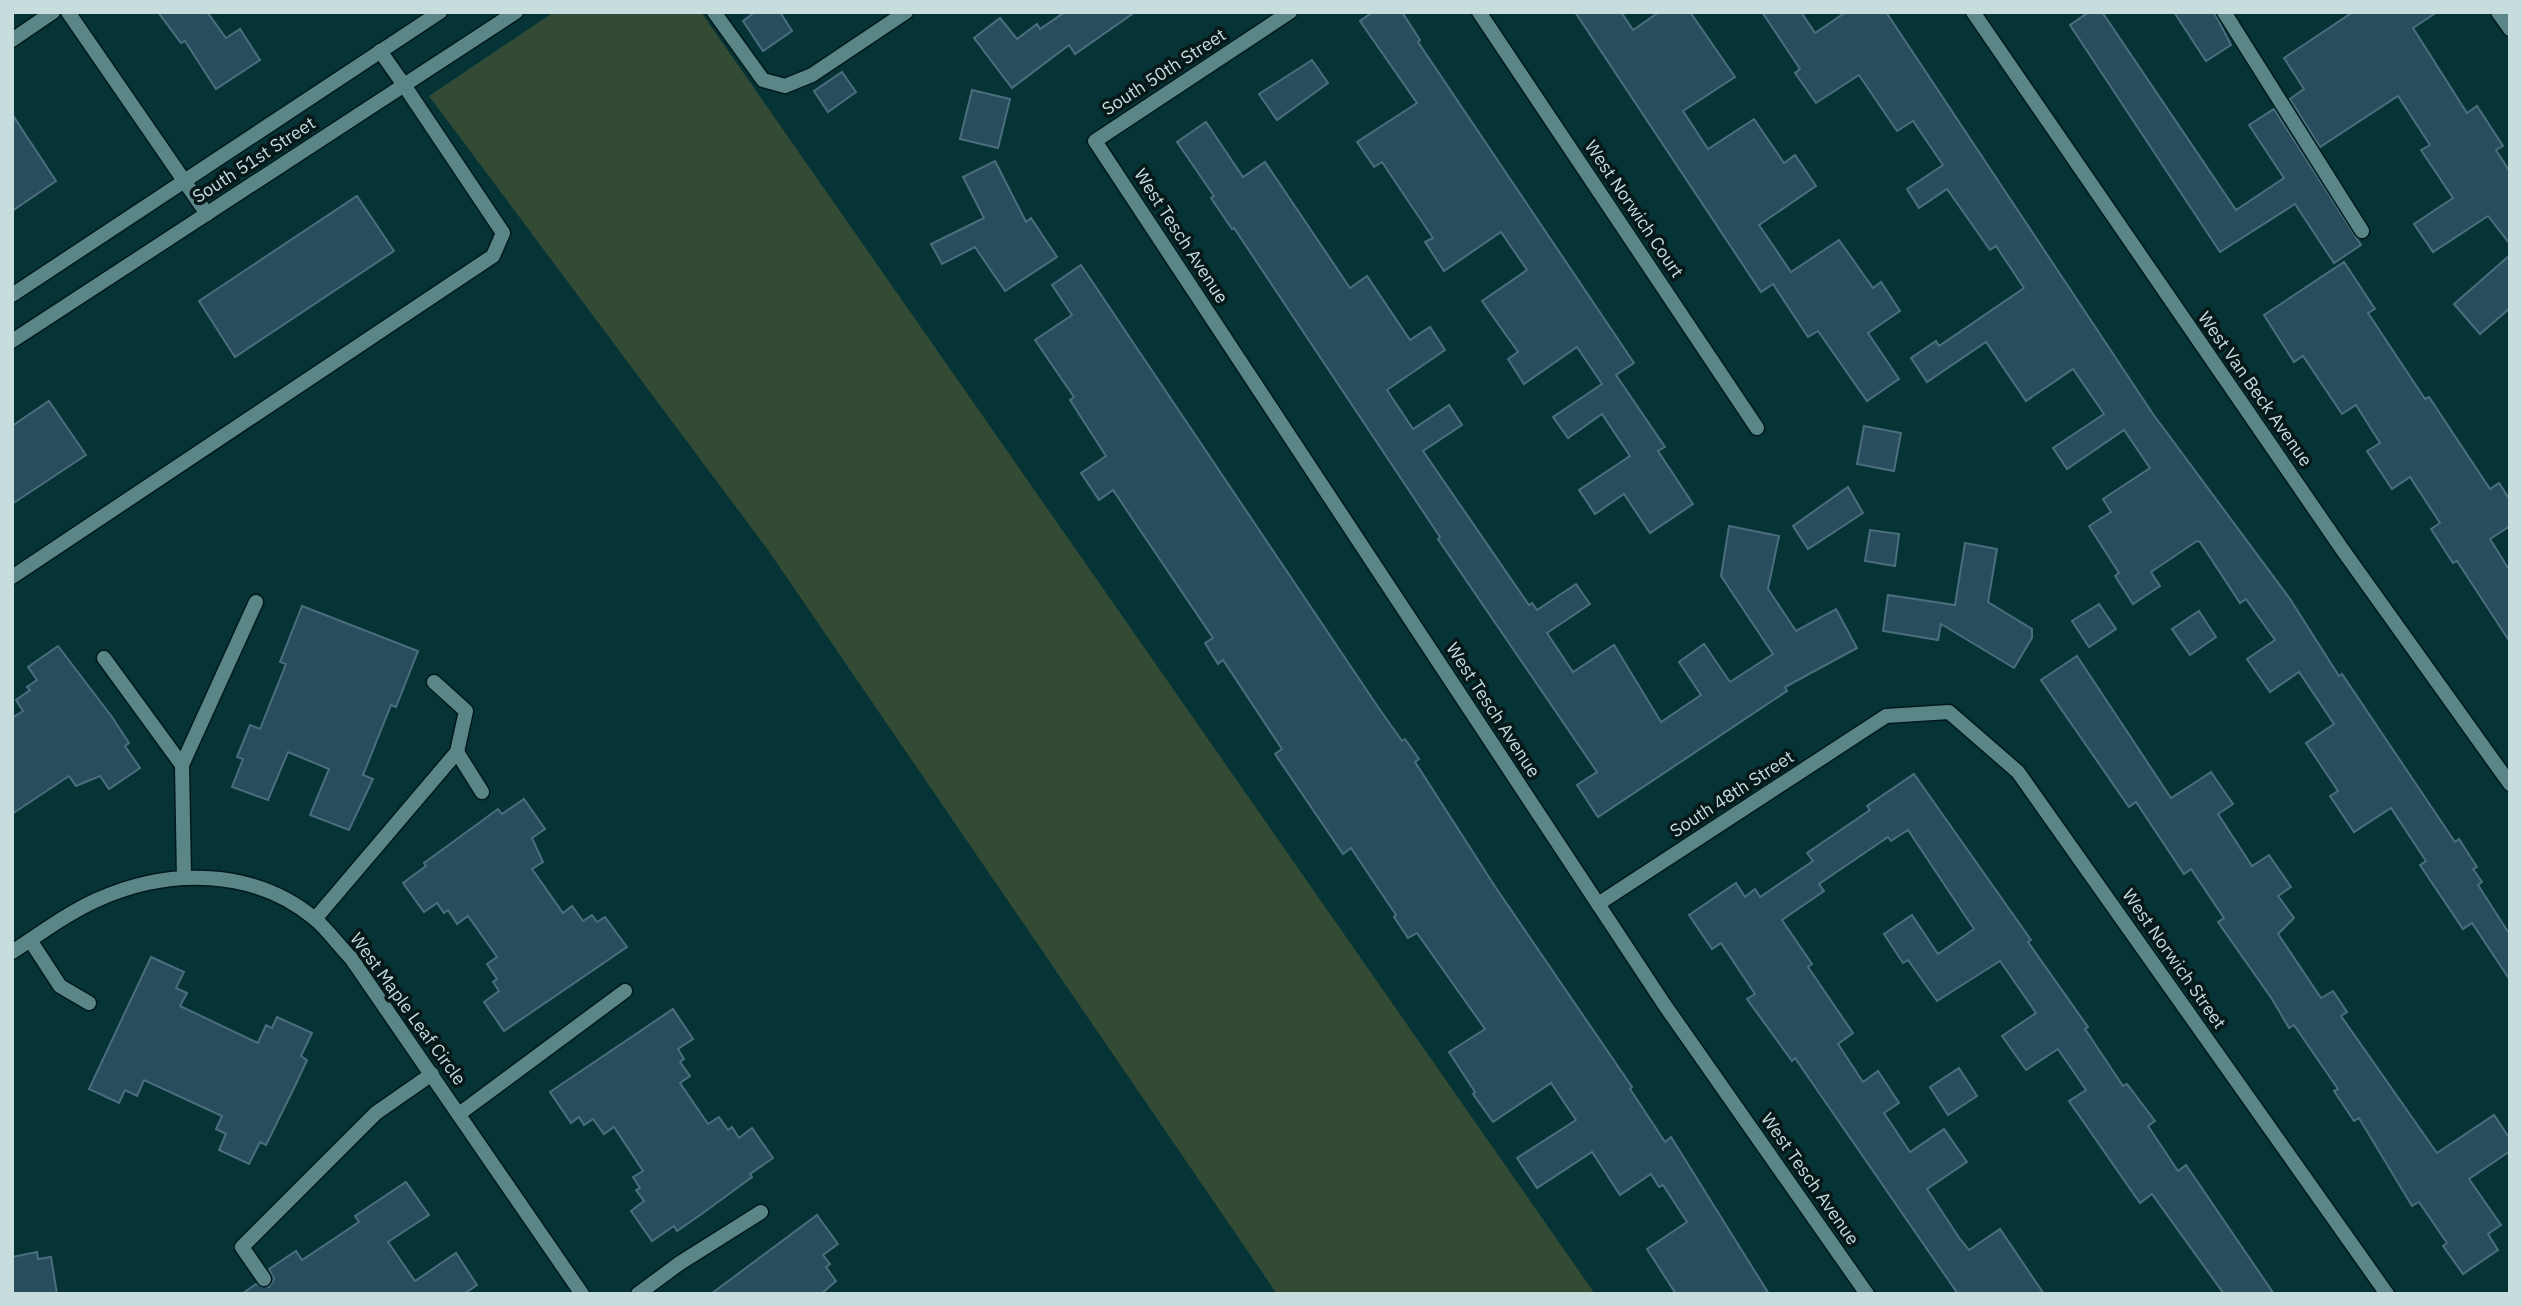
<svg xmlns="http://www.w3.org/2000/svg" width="2522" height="1306" font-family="'IBM Plex Sans',sans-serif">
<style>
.green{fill:#334b35}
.building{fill:#284d5c;stroke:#4a6e7d;stroke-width:2}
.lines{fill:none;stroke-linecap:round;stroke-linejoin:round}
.service-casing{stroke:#001a1c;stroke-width:17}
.minor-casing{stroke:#001a1c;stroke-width:17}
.tertiary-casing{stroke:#001a1c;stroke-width:17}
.service{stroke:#5b8688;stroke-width:14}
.minor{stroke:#5b8688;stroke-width:14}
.tertiary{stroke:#5b8688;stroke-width:14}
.labels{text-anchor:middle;stroke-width:7;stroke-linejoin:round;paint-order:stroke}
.street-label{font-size:18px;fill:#c6dcdd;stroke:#071819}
</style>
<rect width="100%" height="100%" fill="#063436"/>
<path class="green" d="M554 12H701L1595 1294H1277L768 550 429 96Z"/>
<g class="building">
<path d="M158 12H207L226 38 240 29 260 60 216 89 185 41 181 43Z"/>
<path d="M755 12H780L792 31 763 51 743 21Z"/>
<path d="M1065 12H1135L1075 54 1069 45 1012 88 974 38 1000 18 1017 39 1037 24 1040 29Z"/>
<path d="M1373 12H1402L1420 40 1418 42 1634 363 1616 375 1665 447 1658 451 1693 504 1650 533 1624 494 1595 514 1579 490 1630 456 1602 414 1568 438 1553 417 1602 384 1577 347 1524 384 1508 359 1518 352 1482 301 1527 270 1501 232 1444 271 1425 242 1433 238 1382 162 1374 167 1357 142 1417 103 1360 21Z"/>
<path d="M1575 12H1621L1633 30 1659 12H1690L1735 77 1683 111 1708 149 1754 119 1784 163 1795 155 1816 186 1759 225 1791 272 1839 240 1873 288 1881 282 1900 311 1868 333 1899 379 1867 401 1818 331 1808 337 1773 284 1761 292Z"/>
<path d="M1762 12H1801L1815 33 1846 12H1886L2153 414 2290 599 2339 676 2342 674 2455 842 2459 839 2477 867 2473 869 2482 882 2478 885 2510 935V980L2472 923 2463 929 2420 865 2426 861 2391 808 2354 832 2330 796 2338 791 2306 743 2334 724 2299 672 2270 692 2247 659 2275 640 2246 599 2240 603 2200 542 2197 541 2151 572 2160 586 2133 604 2115 576 2119 573 2089 526 2111 512 2103 499 2150 468 2124 430 2067 469 2053 448 2104 414 2073 369 2026 401 1986 342 1927 382 1911 358 1936 341 1939 346 2024 288 1996 246 1990 250 1947 189 1919 208 1907 189 1943 165 1913 121 1897 131 1859 75 1816 103 1795 73 1800 69Z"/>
<path d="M2089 12H2102L2236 210 2284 178 2249 125 2274 109 2361 245 2334 263 2295 204 2220 252 2070 25Z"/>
<path d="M2174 12H2214L2231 45 2206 61Z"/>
<path d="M2353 12H2437L2413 28 2467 113 2477 106 2503 146 2496 150 2510 172V244L2488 216 2433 252 2414 224 2453 198 2421 150 2430 145 2398 96 2320 147 2290 99 2304 89 2284 58Z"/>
<path d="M1312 60 1328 83 1277 120 1259 94Z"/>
<path d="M842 72 856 92 828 112 814 91Z"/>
<path d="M972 90 1010 99 998 148 960 139Z"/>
<path d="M12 114 56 181 12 211Z"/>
<path d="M1206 122 1243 177 1265 162 1350 288 1367 276 1410 340 1430 327 1445 350 1387 390 1413 429 1449 405 1462 425 1423 451 1529 605 1532 603 1537 610 1576 584 1590 604 1547 633 1573 672 1614 645 1661 722 1701 695 1679 662 1704 644 1730 682 1773 654 1721 576 1729 526 1779 536 1768 589 1796 631 1836 609 1857 648 1785 687 1787 691 1598 817 1577 785 1597 772 1438 539 1440 537 1234 228 1232 229 1211 198 1214 196 1177 142Z"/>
<path d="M995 161 1026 222 1031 218 1057 257 1005 291 975 247 942 264 931 244 984 218 963 177Z"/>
<path d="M357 196 394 251 235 357 199 301Z"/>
<path d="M2510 255V308L2480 334 2454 304Z"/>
<path d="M2344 262 2375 309 2368 313 2425 399 2429 397 2490 489 2499 483 2510 500V526L2490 539 2510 571V642L2457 561 2453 563 2431 529 2440 523 2410 477 2392 489 2367 451 2380 443 2356 405 2342 414 2303 356 2294 362 2264 315Z"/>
<path d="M1081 265 1378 707 1402 741 1405 739 1419 759 1415 762 1496 888 1632 1087 1630 1089 1665 1142 1671 1137 1769 1294H1676L1647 1249 1687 1222 1663 1185 1659 1187 1651 1174 1620 1195 1592 1152 1537 1188 1517 1158 1576 1120 1551 1083 1493 1122 1473 1094 1475 1092 1449 1052 1485 1029 1417 933 1408 938 1394 917 1396 915 1351 848 1343 854 1275 754 1282 749 1223 660 1218 664 1205 643 1213 638 1113 490 1099 500 1081 473 1106 456 1070 400 1074 397 1035 340 1072 315 1052 285Z"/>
<path d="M49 401 86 455 12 504V426Z"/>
<path d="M1864 426 1901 433 1894 471 1857 464Z"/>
<path d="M1848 487 1863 513 1808 549 1793 526Z"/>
<path d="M1870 530 1899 534 1895 566 1865 561Z"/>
<path d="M1965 543 1997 549 1988 602 2032 629V638L2014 668 1941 624 1938 640 1883 631 1888 595 1955 605Z"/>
<path d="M2099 604 2116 629 2089 647 2072 621Z"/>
<path d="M302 606 418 651 396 707 391 705 363 775 373 779 349 830 310 815 329 769 288 752 268 800 232 787 243 759 237 757 250 725 260 729 286 664 280 662Z"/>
<path d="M2199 611 2216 637 2190 655 2172 629Z"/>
<path d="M58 646 112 717 129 743 125 746 140 768 109 789 100 776 76 786 69 776 12 814V718L23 711 16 700 30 690 27 687 37 680 28 667Z"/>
<path d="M2077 656 2171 798 2211 772 2233 804 2218 814 2252 866 2269 855 2291 887 2278 896 2294 918 2278 934 2321 998 2333 991 2347 1012 2341 1016 2437 1153 2494 1115 2510 1139V1151L2469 1179 2501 1225 2488 1234 2498 1250 2463 1274 2443 1246 2447 1243 2419 1202 2412 1206 2359 1118 2354 1121 2334 1091 2338 1089 2294 1025 2289 1028 2272 999 2218 922 2224 918 2191 869 2184 874 2136 802 2129 807 2041 680Z"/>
<path d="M1914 774 2031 940 2028 942 2088 1027 2085 1029 2123 1086 2127 1084 2155 1121 2148 1126 2178 1171 2186 1165 2274 1294H2224L2152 1194 2140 1203 2069 1101 2086 1090 2058 1049 2026 1070 2002 1036 2036 1013 2000 961 1937 1001 1908 960 1903 963 1884 934 1912 915 1938 954 1974 929 1908 830 1891 841 1888 837 1819 884 1824 891 1782 920 1812 964 1808 967 1853 1033 1838 1044 1863 1082 1878 1071 1899 1103 1884 1113 1910 1152 1944 1129 1967 1162 1927 1189 1960 1239 1969 1250 2000 1229 2044 1294H1958L1795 1058 1792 1061 1747 999 1755 994 1721 943 1712 949 1689 915 1736 883 1745 897 1755 889 1760 897 1813 861 1807 853 1870 810 1867 806Z"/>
<path d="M524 799 545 829 532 838 543 862 532 869 563 913 572 906 583 921 592 915 597 922 605 917 627 947 504 1031 484 1002 499 991 493 982 497 979 487 964 497 957 468 916 457 924 448 910 444 913 437 903 424 912 403 883 426 866 424 863 498 809 502 814Z"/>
<path d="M151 957 184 972 176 988 187 993 180 1006 258 1043 266 1025 272 1028 277 1017 312 1033 301 1056 307 1060 294 1088 266 1145 260 1142 249 1164 219 1150 226 1134 216 1129 222 1116 144 1080 137 1096 125 1090 119 1103 89 1089Z"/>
<path d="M673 1009 693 1039 678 1049 684 1059 680 1062 690 1076 680 1083 708 1124 719 1117 728 1130 732 1127 739 1138 752 1128 773 1158 750 1174 752 1177 703 1213 677 1231 674 1226 652 1241 631 1211 644 1201 636 1190 640 1188 633 1177 643 1171 614 1127 604 1134 593 1119 584 1125 579 1117 571 1123 550 1092Z"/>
<path d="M1959 1068 1977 1096 1948 1115 1930 1087Z"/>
<path d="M406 1182 429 1215 388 1242 415 1281 456 1253 477 1285 464 1294H242L256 1284 269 1287 274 1279 269 1269 296 1251 302 1260 359 1222 355 1216Z"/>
<path d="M817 1215 838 1244 823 1255 830 1264 826 1267 836 1281 821 1294H711Z"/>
<path d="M37 1252 38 1259 51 1257 57 1294H12V1257Z"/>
</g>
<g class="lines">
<g class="service-casing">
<g id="service">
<path d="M714 12 763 80 785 86 812 75 906 12"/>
<path d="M2224 12 2362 231"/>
<path d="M12 40 53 12"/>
<path d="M12 577 493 256 503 233 404 85"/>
<path d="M104 658 182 765"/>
<path d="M457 752 482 792"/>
<path d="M184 878 182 765 256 602"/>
<path d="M315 919 457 752 466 711 434 682"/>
<path d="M30 940 60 986 89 1003"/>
<path d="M459 1114 625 991"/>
<path d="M264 1279 242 1247 376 1113 432 1074"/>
<path d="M638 1294 680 1263 761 1212"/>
</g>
</g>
<g class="minor-casing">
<g id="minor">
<path d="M68 12 207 214"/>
<path d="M1290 12 1095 141 1664 1004 1867 1294"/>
<path d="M1479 12 1757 428"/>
<path d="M1973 12 2342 549 2510 784"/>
<path d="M380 51 404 85"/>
<path d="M1598 904 1886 716 1949 712 2018 772 2387 1294"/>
<path d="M12 952C40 934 69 912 99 899 169 868 254 868 315 919 328 930 339 946 351 958L582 1294"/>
</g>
</g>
<g class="tertiary-casing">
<g id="tertiary">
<path d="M2498 12 2510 29"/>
<path d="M12 295 440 12"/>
<path d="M12 341 516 12"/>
</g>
</g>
<use href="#service" class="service"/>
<use href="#minor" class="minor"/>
<use href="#tertiary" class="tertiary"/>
</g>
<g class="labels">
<g class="street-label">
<text transform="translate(1164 72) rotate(-33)" y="6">South 50th Street</text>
<text transform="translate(254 160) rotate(-33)" y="6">South 51st Street</text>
<text transform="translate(1634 209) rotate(56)" y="6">West Norwich Court</text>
<text transform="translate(1181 236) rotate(57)" y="6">West Tesch Avenue</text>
<text transform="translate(2255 389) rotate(55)" y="6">West Van Beck Avenue</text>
<text transform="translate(1493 710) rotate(57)" y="6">West Tesch Avenue</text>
<text transform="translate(1732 794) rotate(-33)" y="6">South 48th Street</text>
<text transform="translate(2174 959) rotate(55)" y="6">West Norwich Street</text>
<text transform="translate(408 1009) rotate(54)" y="6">West Maple Leaf Circle</text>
<text transform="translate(1810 1179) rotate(55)" y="6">West Tesch Avenue</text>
</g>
</g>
<rect width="2522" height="1306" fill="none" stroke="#c6dcdd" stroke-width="28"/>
</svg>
